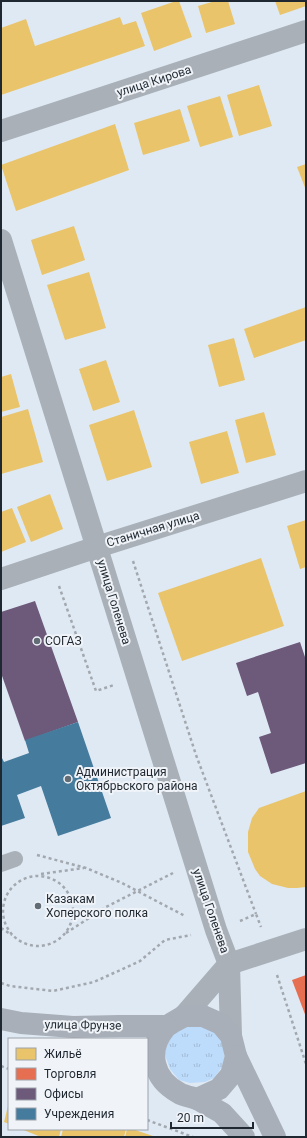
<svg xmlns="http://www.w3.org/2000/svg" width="307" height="1138" font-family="Roboto,sans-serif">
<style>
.grass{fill:url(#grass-tufts)}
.homes{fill:#e9c46a}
.shops{fill:#e76f51}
.offices{fill:#6d597a}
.public{fill:#457b9d}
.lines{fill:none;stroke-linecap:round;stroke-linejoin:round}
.path{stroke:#a3a8ae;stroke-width:2.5;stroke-dasharray:3 3;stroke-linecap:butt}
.lane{stroke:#a9b0b7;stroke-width:16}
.street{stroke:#a9b0b7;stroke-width:22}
.secondary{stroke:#a8afb8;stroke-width:22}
.poi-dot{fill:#626c75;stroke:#f0f4f9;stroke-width:1.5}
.labels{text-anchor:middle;stroke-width:4;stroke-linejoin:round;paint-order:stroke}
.street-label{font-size:12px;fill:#1f2831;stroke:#f0f4f9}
.poi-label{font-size:12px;fill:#1f2831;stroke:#f0f4f9;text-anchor:start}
</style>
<defs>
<pattern id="grass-tufts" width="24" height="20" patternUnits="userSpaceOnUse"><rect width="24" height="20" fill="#bddbfa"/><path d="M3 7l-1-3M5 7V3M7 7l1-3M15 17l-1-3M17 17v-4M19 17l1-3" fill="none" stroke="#a2bcd7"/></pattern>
</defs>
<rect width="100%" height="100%" fill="#dfe9f4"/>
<path class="grass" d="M203 1025 215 1032 223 1043 225 1055 222 1067 214 1078 205 1082 190 1083 179 1080 170 1069 165 1055 167 1043 173 1034 187 1026Z"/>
<g class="homes">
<path d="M176 1H179L192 37 154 51 141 13Z"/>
<path d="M215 1H228L235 24 206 33 198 6Z"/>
<path d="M275 1H306V6L280 15Z"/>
<path d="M120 17 123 25 136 21 145 46 1 95V28L26 19 35 46Z"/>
<path d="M259 85 272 126 239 136 227 95Z"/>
<path d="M220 96 233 137 200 147 187 106Z"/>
<path d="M180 109 190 141 143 155 134 123Z"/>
<path d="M115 124 129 170 16 211 1 165Z"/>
<path d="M306 164V190L297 167Z"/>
<path d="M74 226 85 260 42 275 31 240Z"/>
<path d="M89 272 106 328 65 340 47 285Z"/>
<path d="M306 307V340L254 358 244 329Z"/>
<path d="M234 338 245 380 219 387 208 345Z"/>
<path d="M106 360 120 402 93 411 79 369Z"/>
<path d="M11 374 20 407 1 412V377Z"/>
<path d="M28 409 43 462 1 474V417Z"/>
<path d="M134 410 152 467 107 481 89 425Z"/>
<path d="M264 412 276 455 246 463 235 420Z"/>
<path d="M227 431 239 473 201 484 189 442Z"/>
<path d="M50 494 63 529 31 542 17 507Z"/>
<path d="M12 508 26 542 1 552V512Z"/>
<path d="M306 520V567L300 569 287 526Z"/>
<path d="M261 558 284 626 182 661 158 593Z"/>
<path d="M306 791V879L305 880 306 887 297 888H288L272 884 260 876 255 869 248 852V832L252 818 259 808Z"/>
<path d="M8 1106H9V1124L4 1122Z"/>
<path d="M21 1129H61L59 1137H41Z"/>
<path d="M63 1129H126L124 1137H61Z"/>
<path d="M127 1129H132L156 1137H125Z"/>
</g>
<path class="shops" d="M306 975V1017L292 980Z"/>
<g class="offices">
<path d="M35 601 78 722 25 741 1 673V612Z"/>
<path d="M300 642 306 660V763L271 774 259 737 271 733 258 692 247 696 236 663Z"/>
</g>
<path class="public" d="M78 722 111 818 58 836 41 786 17 795 25 818 1 826V756L4 762 29 753 25 740Z"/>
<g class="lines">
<g class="path">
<path d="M133 561 196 755 256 914"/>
<path d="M59 586 96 691 114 685"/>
<path d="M37 855 86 868 122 883 185 916"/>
<path d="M41 874 84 868"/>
<circle cx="38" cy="911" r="35"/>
<path d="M240 921 256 914 261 927"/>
<path d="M1 928 12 935"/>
<path d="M66 933 106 907 173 873"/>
<path d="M277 975 306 1064"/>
<path d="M1 983 10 986 53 991 94 982 140 961 165 940 191 935"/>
<path d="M1 1066 9 1069"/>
<path d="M147 1120 193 1137"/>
</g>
<path class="lane" d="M1 864 15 859"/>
<g class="street">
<path d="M1 131 306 31"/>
<path d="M1 240 216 930 229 964 231 1036"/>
<path d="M1 579 97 547 306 481"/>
<path d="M229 964 306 939"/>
<path d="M184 1016 229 964"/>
</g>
<g class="secondary">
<path d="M184 1016H203L221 1024 231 1036 236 1056 231 1075 219 1089 197 1099C191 1097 184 1096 179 1093 153 1079 146 1051 165 1028 170 1023 178 1020 184 1016Z"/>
<path d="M1 1019 21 1023 73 1027 119 1026H166"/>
<path d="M236 1056 275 1137"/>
<path d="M197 1099 222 1113 244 1137"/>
</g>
</g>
<g class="poi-dot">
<circle cx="37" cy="641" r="4"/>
<circle cx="68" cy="779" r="4"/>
<circle cx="38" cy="906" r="4"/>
</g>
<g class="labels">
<g class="street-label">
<text transform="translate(154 81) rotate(-18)" y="4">улица Кирова</text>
<text transform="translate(153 529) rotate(-17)" y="4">Станичная улица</text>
<text transform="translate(114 602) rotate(73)" y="4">улица Голенева</text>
<text transform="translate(211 911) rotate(71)" y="4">улица Голенева</text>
<text transform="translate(83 1025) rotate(1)" y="4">улица Фрунзе</text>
</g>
<g class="poi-label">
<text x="45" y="645">СОГАЗ</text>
<text x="76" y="776">Администрация<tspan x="76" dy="14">Октябрьского района</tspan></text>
<text x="46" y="903">Казакам<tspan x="46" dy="14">Хоперского полка</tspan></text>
</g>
</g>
<rect width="307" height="1138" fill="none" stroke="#1f2831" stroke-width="4"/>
<rect x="8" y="1038" width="140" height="92" fill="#f0f4f9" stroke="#9ca2a9"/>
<rect x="16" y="1048" width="20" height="12" fill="#e9c46a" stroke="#9ca2a9"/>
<text x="44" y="1058" font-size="12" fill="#1f2831">Жильё</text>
<rect x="16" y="1068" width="20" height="12" fill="#e76f51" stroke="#9ca2a9"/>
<text x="44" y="1078" font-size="12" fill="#1f2831">Торговля</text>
<rect x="16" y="1088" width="20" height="12" fill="#6d597a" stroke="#9ca2a9"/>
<text x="44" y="1098" font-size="12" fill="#1f2831">Офисы</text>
<rect x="16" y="1108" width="20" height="12" fill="#457b9d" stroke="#9ca2a9"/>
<text x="44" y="1118" font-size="12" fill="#1f2831">Учреждения</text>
<path d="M171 1122v6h82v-6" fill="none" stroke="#1f2831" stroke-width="2"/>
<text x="177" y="1122" font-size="12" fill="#1f2831" stroke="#f0f4f9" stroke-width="3" paint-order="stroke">20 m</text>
</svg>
